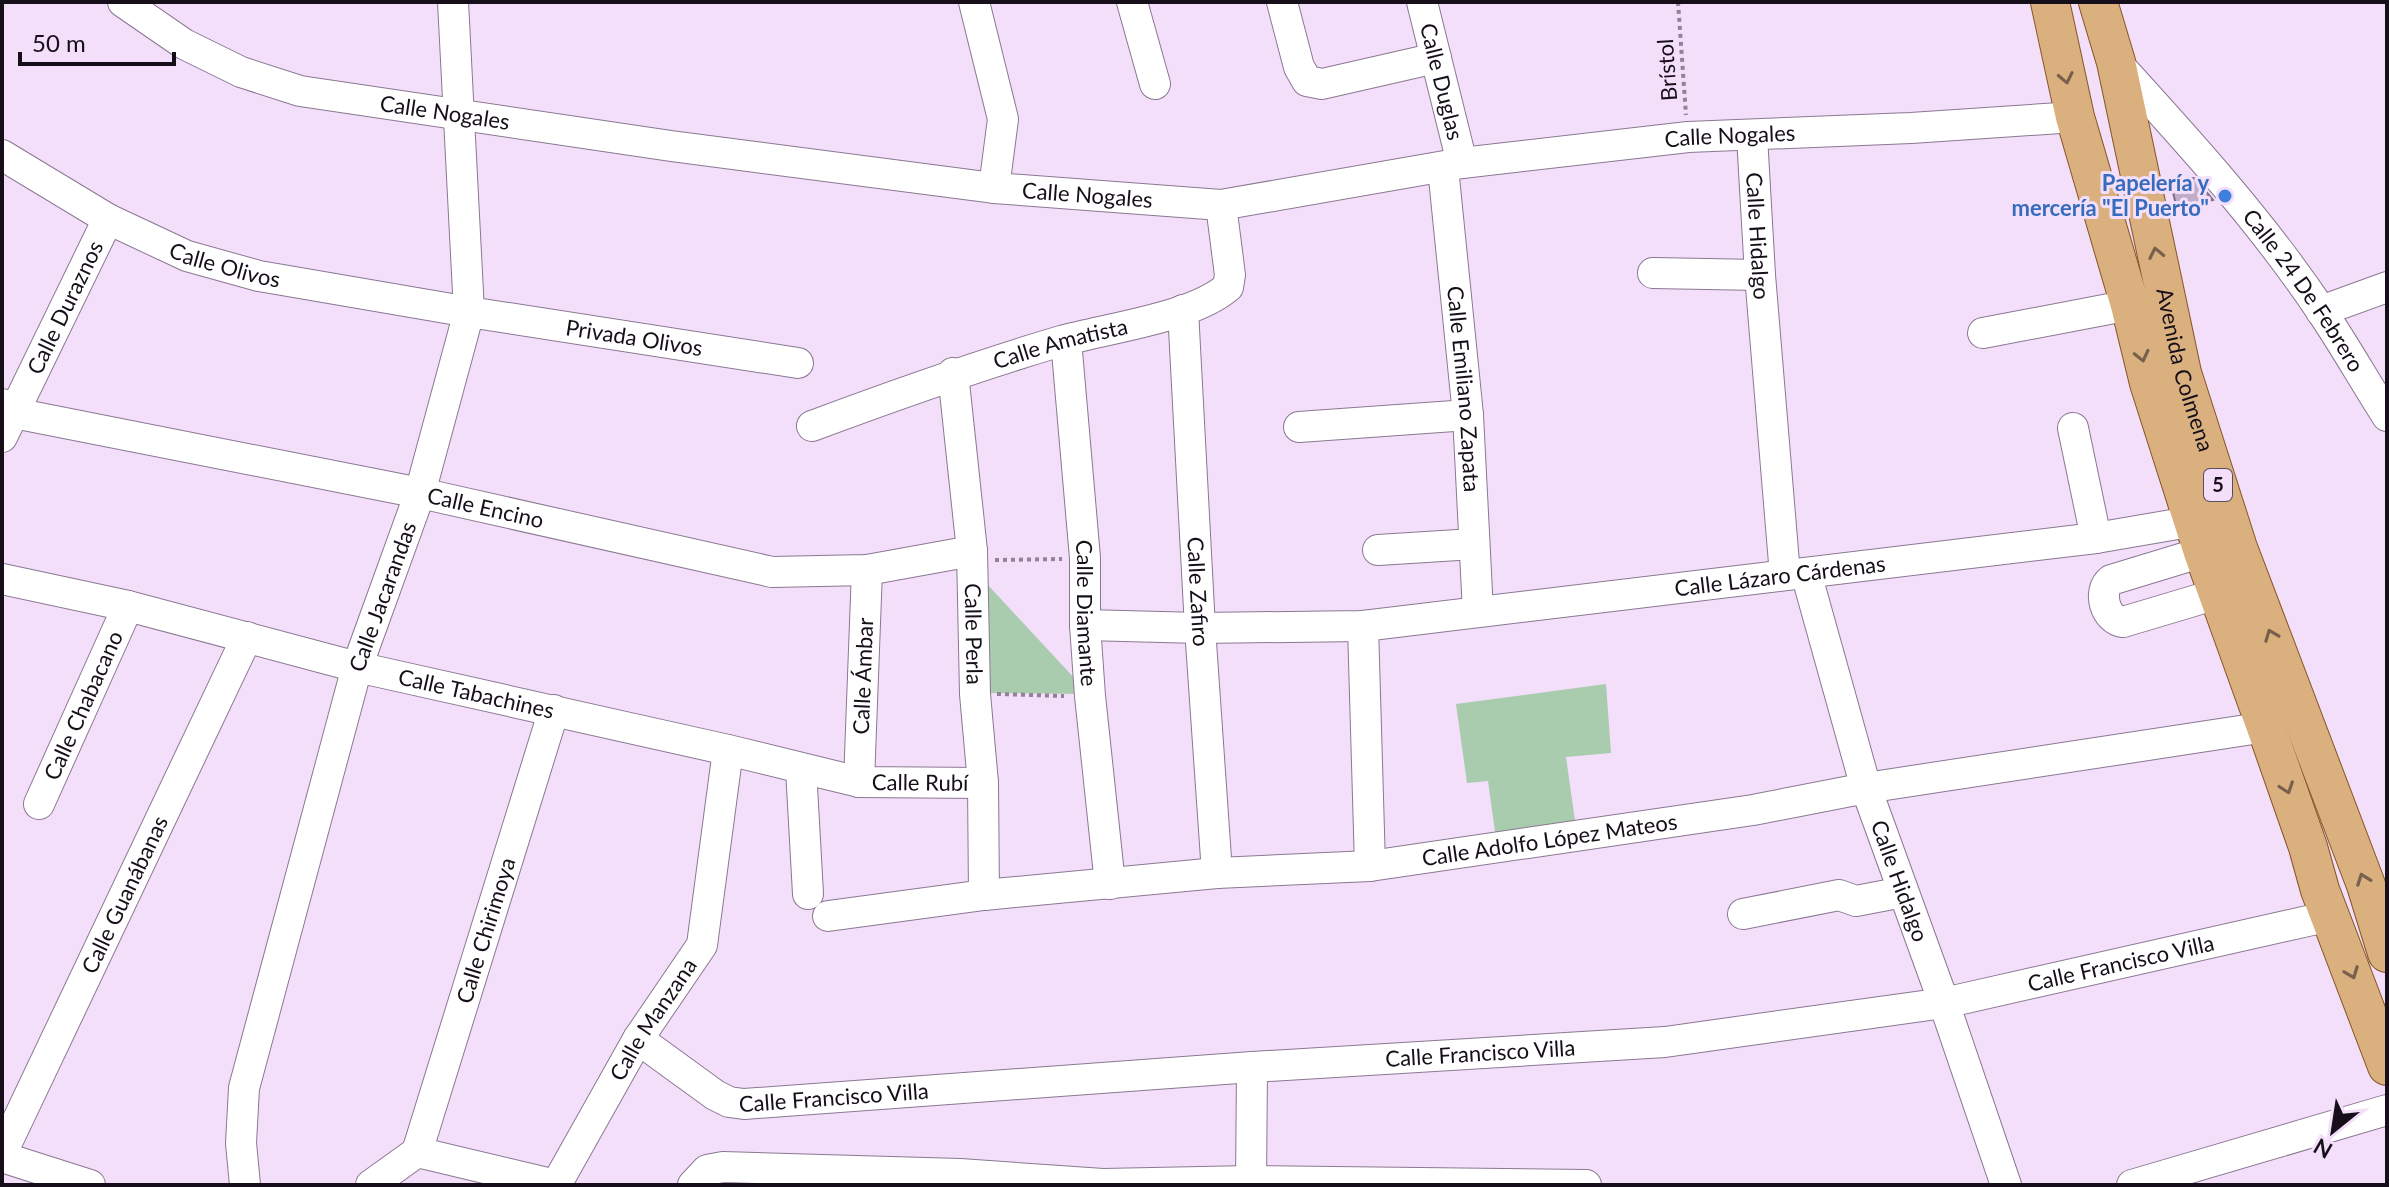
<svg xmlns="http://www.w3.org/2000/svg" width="2389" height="1187" font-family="Lato,sans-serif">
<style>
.green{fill:#a9cbae}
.building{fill:#c1adc8;stroke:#816e87;stroke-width:2}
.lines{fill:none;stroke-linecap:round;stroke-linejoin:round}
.minor-casing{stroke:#8a7891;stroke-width:32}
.major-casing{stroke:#855524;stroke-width:40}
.path{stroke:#918296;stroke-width:4;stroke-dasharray:4 4;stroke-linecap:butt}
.minor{stroke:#fff;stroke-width:30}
.major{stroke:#dab07f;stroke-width:38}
.oneway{stroke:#78604c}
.shop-dot{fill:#3f7fe0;stroke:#f4dffb;stroke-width:3}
.labels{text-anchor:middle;stroke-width:6;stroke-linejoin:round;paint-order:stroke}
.shield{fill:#f4dffb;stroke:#594d5d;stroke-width:2}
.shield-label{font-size:20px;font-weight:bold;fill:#160f19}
.street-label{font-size:22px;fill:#160f19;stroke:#f4dffb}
.shop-label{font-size:22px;font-weight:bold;fill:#366cbe;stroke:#f4dffb;text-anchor:end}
</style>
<rect width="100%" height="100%" fill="#f4dffb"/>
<g class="green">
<path d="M974 570 1089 694 976 693Z"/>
<path d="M1606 684 1611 753 1566 757 1577 835 1497 846 1488 781 1467 783 1456 704Z"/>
</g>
<path class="building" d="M2195 178 2213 200 2177 209 2170 180Z"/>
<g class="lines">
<g class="minor-casing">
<g id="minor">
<path id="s1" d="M123 2 184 44 241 72 300 91 671 146 994 188 1221 205 1462 163 1688 137 1911 128 2075 117"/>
<path d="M974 2 1003 119 994 188"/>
<path d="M1132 2 1155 84"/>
<path d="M1282 2 1299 67 1307 81 1322 84 1436 58"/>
<path id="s2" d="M1422 2 1462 163"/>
<path id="s3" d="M2116 62C2188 141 2262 222 2322 312 2345 346 2365 382 2387 416"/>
<path id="s4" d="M1752 136 1760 275 1785 575"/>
<path id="s5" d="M2 155 108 219 187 256 259 276 469 312 798 363"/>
<path id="s6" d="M1443 168 1468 415 1478 612"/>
<path d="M1653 273 1760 275"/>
<path id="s7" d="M1183 310 1200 628 1217 873"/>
<path d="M2321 311 2387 287"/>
<path d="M1983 333 2130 305"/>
<path id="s8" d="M1066 340 1085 558V625L1090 696 1110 884"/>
<path id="s9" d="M953 373 972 551 975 694 983 783 984 895"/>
<path id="s10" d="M2 404 14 413 420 493 772 572 867 570 972 551"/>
<path id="s11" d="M812 426C895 395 977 366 1061 341 1108 328 1192 318 1228 287L1230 275 1221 205"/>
<path d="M1299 427 1468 415"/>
<path d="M2073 428 2096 538"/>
<path id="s12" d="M2 437 108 219"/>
<path d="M1378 550 1474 544"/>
<path d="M2203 552 2111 580C2097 591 2105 620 2123 622L2217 594"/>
<path id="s13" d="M1806 573 1866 788 1944 1003 2006 1185"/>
<path id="s14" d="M2 579 128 606 357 667 728 750 859 782 983 783"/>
<path id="s15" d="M1085 625 1200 628 1363 626 2096 538 2195 521"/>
<path d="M1363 626 1370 866"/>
<path d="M801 769 808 894"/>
<path id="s16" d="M859 782 867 570"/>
<path id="s17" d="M39 804 128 606"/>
<path d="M1743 914 1839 895 1856 901 1903 892"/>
<path id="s18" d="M828 916 984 895 1217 873 1370 866 1753 810 1866 788 2266 727"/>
<path id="s19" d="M638 1039 715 1095 729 1102 744 1104 1252 1067 1665 1042 1944 1003 2330 916"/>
<path id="s20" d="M417 1152 554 710"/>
<path id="s21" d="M2 1153 247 637"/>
<path d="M2 1157 90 1185"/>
<path id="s22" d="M245 1185 241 1143 244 1088 357 667 420 493 469 312 453 2"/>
<path d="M371 1185 417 1152 556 1185"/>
<path id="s23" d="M556 1185 638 1039 702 945 728 750"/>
<path d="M693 1185 707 1170 723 1167 960 1174 1103 1184 1251 1181 1586 1185"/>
<path d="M1251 1185 1252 1067"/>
<path d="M2132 1185 2387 1110"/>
</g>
</g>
<g class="major-casing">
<g id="major">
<path d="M2050 2 2075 117 2130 305 2149 383 2203 552 2266 727 2308 847 2320 890 2387 1066"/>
<path id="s24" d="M2098 2 2116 62 2182 373 2238 548 2366 885 2387 953"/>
</g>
</g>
<g class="path">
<path d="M1678 2 1686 115"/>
<path d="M995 560 1062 559"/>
<path d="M997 694 1064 696"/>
</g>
<use href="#minor" class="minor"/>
<use href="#major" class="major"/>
</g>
<defs><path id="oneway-chevron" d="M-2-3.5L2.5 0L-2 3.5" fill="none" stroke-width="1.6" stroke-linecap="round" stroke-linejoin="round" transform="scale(2)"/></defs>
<g class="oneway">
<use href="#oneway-chevron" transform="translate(2066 78) rotate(78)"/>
<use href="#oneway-chevron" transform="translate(2156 253) rotate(-102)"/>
<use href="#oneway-chevron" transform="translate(2142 356) rotate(77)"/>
<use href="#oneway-chevron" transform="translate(2271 635) rotate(-111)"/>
<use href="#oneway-chevron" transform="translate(2287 788) rotate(71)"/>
<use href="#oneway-chevron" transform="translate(2363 879) rotate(-110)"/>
<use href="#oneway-chevron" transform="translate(2352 973) rotate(69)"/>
</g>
<circle class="shop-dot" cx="2225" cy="196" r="8"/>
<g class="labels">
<rect class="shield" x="2204" y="469" width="28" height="32" rx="6"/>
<g class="shield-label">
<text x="2218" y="492">5</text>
</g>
<g class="street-label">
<text transform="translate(1667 70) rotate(-94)" y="8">Brístol</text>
<text dy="8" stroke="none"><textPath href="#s2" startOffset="82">Calle Duglas</textPath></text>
<text dy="8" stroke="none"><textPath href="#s1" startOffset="346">Calle Nogales</textPath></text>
<text dy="8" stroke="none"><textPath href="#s1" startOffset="1642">Calle Nogales</textPath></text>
<text dy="8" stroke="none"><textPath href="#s1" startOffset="994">Calle Nogales</textPath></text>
<text dy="8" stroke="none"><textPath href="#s4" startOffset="100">Calle Hidalgo</textPath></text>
<text dy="8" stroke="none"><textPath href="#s5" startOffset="250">Calle Olivos</textPath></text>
<text dy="8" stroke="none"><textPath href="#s3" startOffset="296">Calle 24 De Febrero</textPath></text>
<text dy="8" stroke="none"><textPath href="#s12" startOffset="144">Calle Duraznos</textPath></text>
<text dy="8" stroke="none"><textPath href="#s5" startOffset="666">Privada Olivos</textPath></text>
<text dy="8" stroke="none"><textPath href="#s11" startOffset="262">Calle Amatista</textPath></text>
<text dy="8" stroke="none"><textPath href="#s24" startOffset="378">Avenida Colmena</textPath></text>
<text dy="8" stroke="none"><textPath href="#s6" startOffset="222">Calle Emiliano Zapata</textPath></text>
<text dy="8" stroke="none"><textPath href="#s10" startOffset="496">Calle Encino</textPath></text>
<text dy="8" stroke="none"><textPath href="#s15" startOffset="698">Calle Lázaro Cárdenas</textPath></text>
<text dy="8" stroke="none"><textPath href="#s7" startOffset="282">Calle Zafiro</textPath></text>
<text dy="8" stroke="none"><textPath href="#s22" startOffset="608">Calle Jacarandas</textPath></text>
<text dy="8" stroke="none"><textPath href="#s8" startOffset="274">Calle Diamante</textPath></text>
<text dy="8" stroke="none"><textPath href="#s9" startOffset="262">Calle Perla</textPath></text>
<text dy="8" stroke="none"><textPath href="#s16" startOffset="106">Calle Ámbar</textPath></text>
<text dy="8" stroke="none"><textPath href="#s14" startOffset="488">Calle Tabachines</textPath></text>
<text dy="8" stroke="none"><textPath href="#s17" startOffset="108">Calle Chabacano</textPath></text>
<text dy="8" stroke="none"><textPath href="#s14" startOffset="942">Calle Rubí</textPath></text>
<text dy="8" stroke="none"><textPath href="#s18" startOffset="726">Calle Adolfo López Mateos</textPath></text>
<text dy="8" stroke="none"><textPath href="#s13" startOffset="322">Calle Hidalgo</textPath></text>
<text dy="8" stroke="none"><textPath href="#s21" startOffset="286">Calle Guanábanas</textPath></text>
<text dy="8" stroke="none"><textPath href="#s20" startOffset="232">Calle Chirimoya</textPath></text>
<text dy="8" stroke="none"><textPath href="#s19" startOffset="1512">Calle Francisco Villa</textPath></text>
<text dy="8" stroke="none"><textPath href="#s23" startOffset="192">Calle Manzana</textPath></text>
<text dy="8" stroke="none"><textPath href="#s19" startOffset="864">Calle Francisco Villa</textPath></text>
<text dy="8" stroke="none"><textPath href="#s19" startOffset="216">Calle Francisco Villa</textPath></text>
</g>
<g class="shop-label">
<text x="2209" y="191">Papelería y<tspan x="2209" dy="25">mercería "El Puerto"</tspan></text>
</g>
</g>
<rect width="2389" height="1187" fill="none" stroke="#160f19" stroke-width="8"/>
<g transform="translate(2333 1131) rotate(210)" stroke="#f4dffb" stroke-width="6" paint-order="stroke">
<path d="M0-6L14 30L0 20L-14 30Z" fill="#160f19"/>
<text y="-12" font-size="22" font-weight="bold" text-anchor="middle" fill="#160f19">N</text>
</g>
<path d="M20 52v12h154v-12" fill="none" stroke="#160f19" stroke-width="4"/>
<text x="32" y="52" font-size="24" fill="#160f19" stroke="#f4dffb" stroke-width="6" paint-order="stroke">50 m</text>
</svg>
